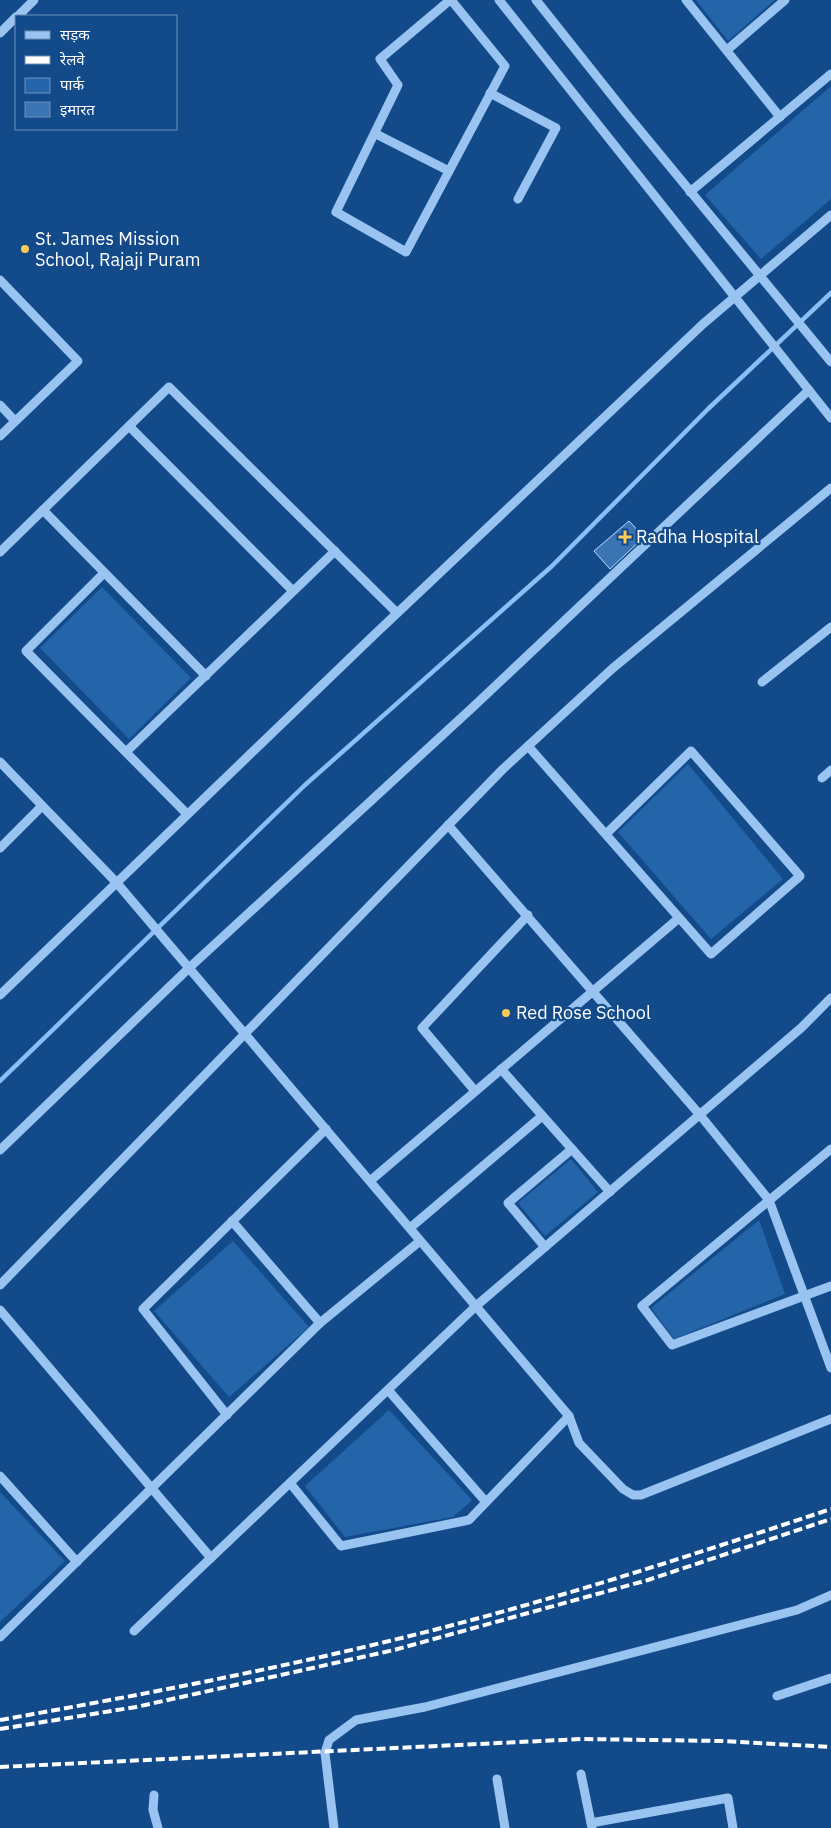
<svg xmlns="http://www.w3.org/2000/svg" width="831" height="1828" font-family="'IBM Plex Sans','Noto Sans Devanagari',sans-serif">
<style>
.green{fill:#2464a9}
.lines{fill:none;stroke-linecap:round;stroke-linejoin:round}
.stream{stroke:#8bbef4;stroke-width:4.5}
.building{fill:#3b74b3;stroke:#c0ddfc}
.minor{stroke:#99c3f0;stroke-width:9}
.rail{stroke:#fff;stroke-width:4;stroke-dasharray:9 4;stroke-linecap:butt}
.poi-dot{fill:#ffcb59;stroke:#134a8a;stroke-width:2}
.labels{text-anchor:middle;stroke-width:4.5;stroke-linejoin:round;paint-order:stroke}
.poi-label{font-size:18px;fill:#fff;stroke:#134a8a;text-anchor:start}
</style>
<rect width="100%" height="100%" fill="#134a8a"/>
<g class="green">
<path d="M696 0H775L728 41Z"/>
<path d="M831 86V199L761 259 705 195Z"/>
<path d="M102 587 191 678 129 739 40 648Z"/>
<path d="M688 764 783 879 711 939 618 832Z"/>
<path d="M571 1159 598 1192 545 1236 518 1203Z"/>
<path d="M759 1220 785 1294 674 1339 651 1308Z"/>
<path d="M233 1241 309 1327 229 1397 154 1311Z"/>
<path d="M389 1410 472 1500 453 1517 345 1537 305 1486Z"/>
<path d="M0 1492 65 1561 0 1622Z"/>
</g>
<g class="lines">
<path class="stream" d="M0 1081 305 785 552 566 708 409 831 293"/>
</g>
<path class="building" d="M629 521 644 537 610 569 594 551Z"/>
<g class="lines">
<g class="minor">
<path d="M450 0 380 59 398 85 336 212 406 252 505 66 451 0"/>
<path d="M499 0 831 418"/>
<path d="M536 0 625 112 831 362"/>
<path d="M686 0 780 117"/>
<path d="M18 16 34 0"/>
<path d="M0 33 16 17"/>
<path d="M727 50 785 0"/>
<path d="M490 93 556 128 518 199"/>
<path d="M376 134 449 171"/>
<path d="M690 192 831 74"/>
<path d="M0 280 78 361 0 436"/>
<path d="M0 405 15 421"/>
<path d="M129 426 293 591"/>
<path d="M43 510 206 676"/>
<path d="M0 552 169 387 397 613"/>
<path d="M104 573 26 651 187 814"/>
<path d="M762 682 831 627"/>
<path d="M528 746 711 954 800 876 691 751 606 834"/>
<path d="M126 752 335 551"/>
<path d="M0 762 116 882 569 1416 579 1443 623 1489 633 1495H641L831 1419"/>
<path d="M822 778 831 770"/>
<path d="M448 825 700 1115 769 1200 831 1368"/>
<path d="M0 848 42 806"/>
<path d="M0 995 374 635 703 324 831 215"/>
<path d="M501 1069 610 1192"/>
<path d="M475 1091 422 1028 528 915"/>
<path d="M831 1149 642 1306 672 1345 831 1286"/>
<path d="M0 1150 189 968 473 707 809 390"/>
<path d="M370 1181 679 918"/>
<path d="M232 1221 320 1323"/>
<path d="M410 1228 542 1116"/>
<path d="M545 1247 508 1203 572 1149"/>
<path d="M0 1285 503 769 613 668 831 488"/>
<path d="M0 1310 211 1558"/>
<path d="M388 1390 486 1502"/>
<path d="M227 1415 143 1309 326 1129"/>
<path d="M0 1476 77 1562"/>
<path d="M290 1483 341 1546 469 1520 569 1416"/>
<path d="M134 1631 476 1306 801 1028 831 998"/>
<path d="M0 1637 320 1323 420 1241"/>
<path d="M777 1696 831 1678"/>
<path d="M581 1774 592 1828"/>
<path d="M497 1779 505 1828"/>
<path d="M154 1795 153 1810 158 1828"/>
<path d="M591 1823 728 1798 733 1828"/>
<path d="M334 1828 325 1753 329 1740 356 1720 425 1707 797 1610 831 1595"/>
</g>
<g class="rail">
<path d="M0 1720C129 1697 257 1673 385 1642 536 1606 684 1558 831 1509"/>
<path d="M0 1729 136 1707 394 1650 648 1580 831 1519"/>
<path d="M0 1767 582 1739 721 1741 831 1747"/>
</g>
</g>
<g class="poi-dot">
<circle cx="25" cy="249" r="5"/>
<path d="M622.5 529.5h5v5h5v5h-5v5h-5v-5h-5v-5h5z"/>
<circle cx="506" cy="1013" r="5"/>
</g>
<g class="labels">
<g class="poi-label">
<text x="35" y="245">St. James Mission<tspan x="35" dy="21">School, Rajaji Puram</tspan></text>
<text x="636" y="543">Radha Hospital</text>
<text x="516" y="1019">Red Rose School</text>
</g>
</g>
<rect x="15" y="15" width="162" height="115" fill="#134a8a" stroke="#7192b9"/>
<rect x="25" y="31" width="25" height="8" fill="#99c3f0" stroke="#7192b9"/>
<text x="60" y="40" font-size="15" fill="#ffffff">सड़क</text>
<rect x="25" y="56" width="25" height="8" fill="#ffffff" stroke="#7192b9"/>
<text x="60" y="65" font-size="15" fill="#ffffff">रेलवे</text>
<rect x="25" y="78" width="25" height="15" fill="#2464a9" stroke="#7192b9"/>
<text x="60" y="90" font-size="15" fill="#ffffff">पार्क</text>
<rect x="25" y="102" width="25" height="15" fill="#3b74b3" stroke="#7192b9"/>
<text x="60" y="115" font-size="15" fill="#ffffff">इमारत</text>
</svg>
